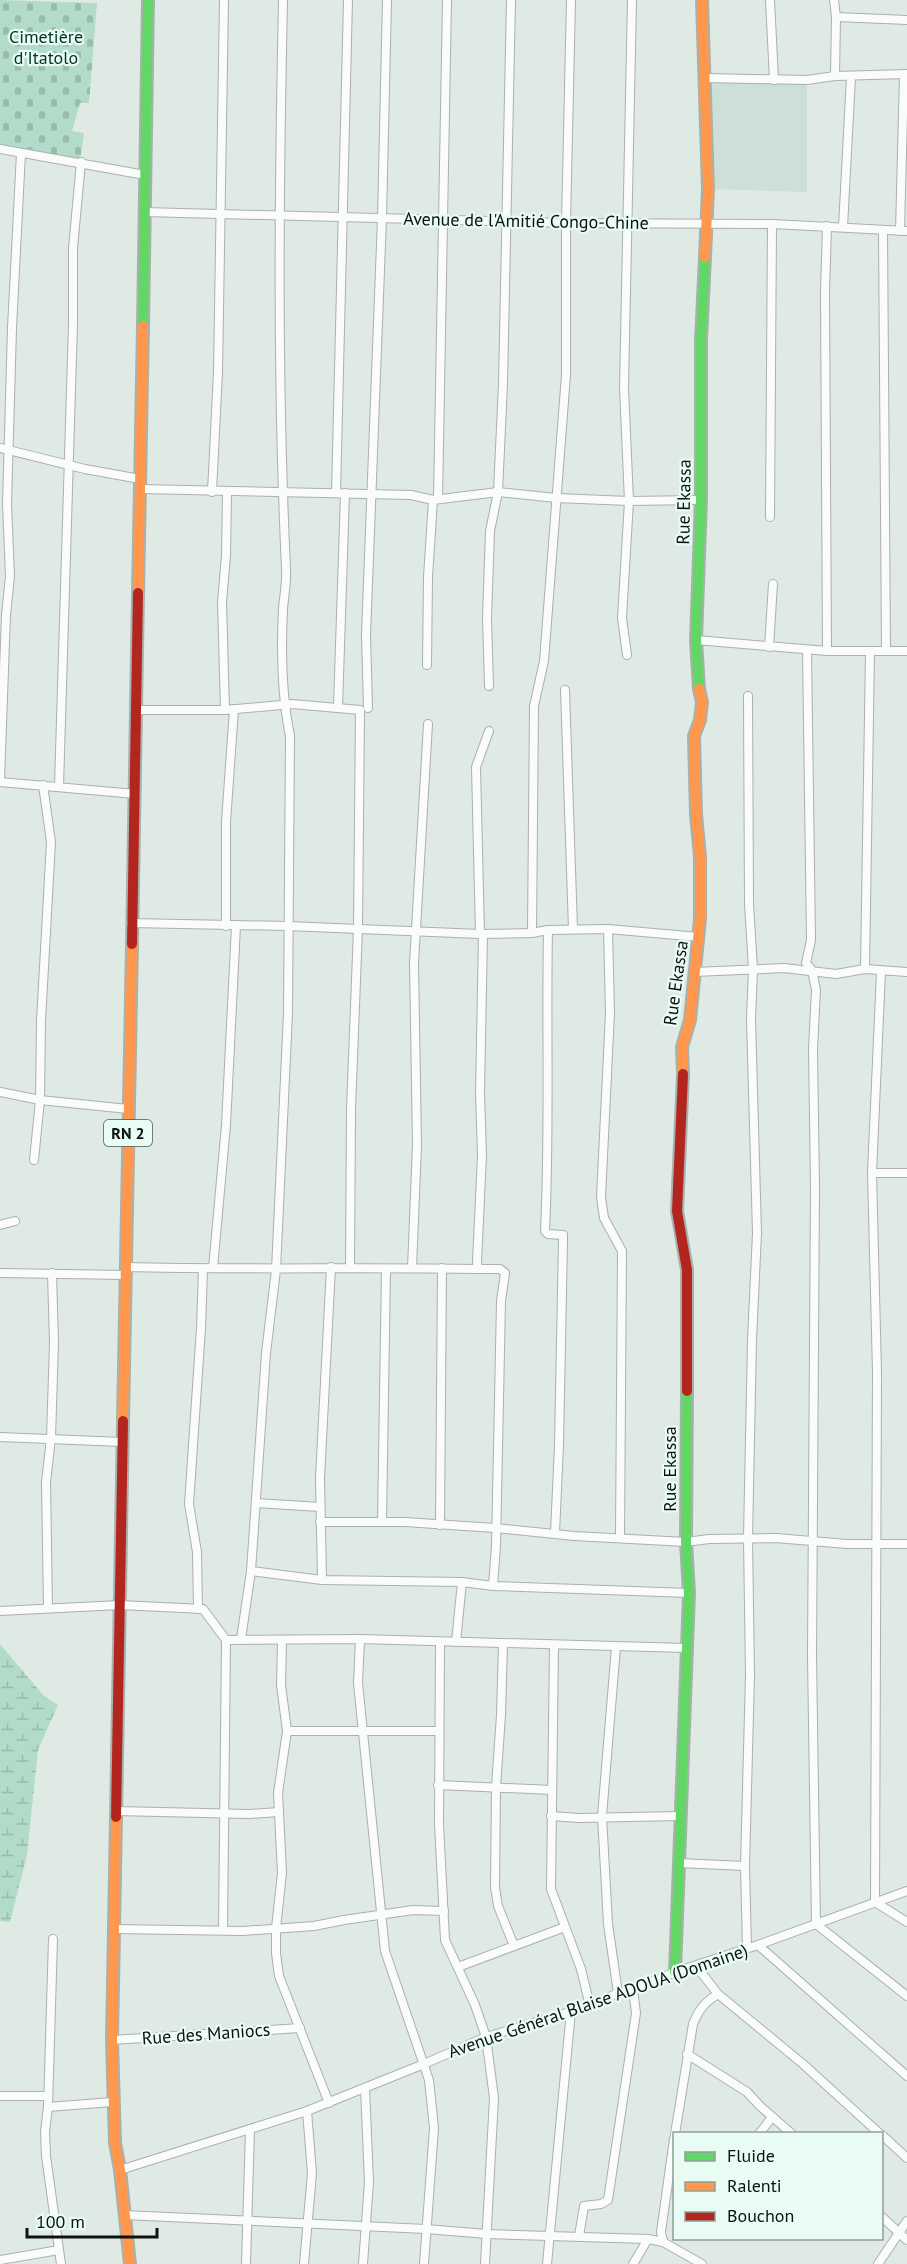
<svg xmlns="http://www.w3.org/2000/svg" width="907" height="2264" font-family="'PT Sans',sans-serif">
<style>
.built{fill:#cde0d8}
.wetland{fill:url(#wetland-marsh)}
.cemetery{fill:url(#cemetery-stones)}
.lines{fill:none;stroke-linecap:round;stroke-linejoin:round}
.street-casing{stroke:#a9b1ad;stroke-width:10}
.fast-casing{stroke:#a9b1ad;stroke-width:14}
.slow-casing{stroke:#a9b1ad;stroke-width:14}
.jam-casing{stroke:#a9b1ad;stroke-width:14}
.street{stroke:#fafcfb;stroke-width:8}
.fast{stroke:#63d668;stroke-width:10}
.slow{stroke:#ff974d;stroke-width:10}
.jam{stroke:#b3261e;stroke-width:10}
.labels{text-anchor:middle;stroke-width:4.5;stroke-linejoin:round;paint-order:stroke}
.shield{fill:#e8fcf3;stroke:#4d5853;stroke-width:1.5}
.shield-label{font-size:16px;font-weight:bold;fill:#0b120f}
.park-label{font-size:18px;fill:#023324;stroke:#e8fcf3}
.street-label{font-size:18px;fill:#0b120f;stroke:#e8fcf3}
</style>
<defs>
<pattern id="wetland-marsh" width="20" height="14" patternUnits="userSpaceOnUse" patternTransform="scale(1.5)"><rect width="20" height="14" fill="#b3dbca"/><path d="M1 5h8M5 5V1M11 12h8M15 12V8" fill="none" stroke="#99bbac"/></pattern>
<pattern id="cemetery-stones" width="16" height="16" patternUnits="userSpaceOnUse" patternTransform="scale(1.5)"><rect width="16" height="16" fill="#b3dbca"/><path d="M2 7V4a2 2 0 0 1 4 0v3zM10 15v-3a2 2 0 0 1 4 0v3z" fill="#99bbac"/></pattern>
</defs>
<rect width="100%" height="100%" fill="#e0eae5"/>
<path class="built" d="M705 78 807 80V192L708 189Z"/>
<path class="wetland" d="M0 1644 44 1696 58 1705 38 1750 27 1855 10 1922 0 1921Z"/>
<path class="cemetery" d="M0 0 97 3 89 103H80L72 131 84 133 80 160 0 144Z"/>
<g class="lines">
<g class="street-casing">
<g id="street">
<path d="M770 0 774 80"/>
<path d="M834 0 836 17 835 76"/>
<path d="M836 17 907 20"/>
<path d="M705 78 807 80 835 76 907 74"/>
<path d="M0 149 145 175"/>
<path d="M144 212 566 223 772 224 907 231"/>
<path d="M827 226 825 292 827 651"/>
<path d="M843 227 851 77"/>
<path d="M883 231 886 651"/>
<path d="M900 231 904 74"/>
<path d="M0 448 85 469 140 479"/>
<path d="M140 489 411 495 433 500 498 492 556 498 629 501 701 500"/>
<path d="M212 492 218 372 224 0"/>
<path d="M336 493 348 0"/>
<path d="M438 499 447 0"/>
<path d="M770 517 772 224"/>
<path d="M696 640 827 651H907"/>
<path d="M769 647 773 584"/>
<path d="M807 650 811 940 806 963 812 970 816 990 813 1049 815 1188 812 1656 816 1924 907 1996"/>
<path d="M627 655 622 618 629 501 624 388 632 0"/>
<path d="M427 665 428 577 433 500"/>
<path d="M489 686 487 618 490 531 498 492 503 384 511 0"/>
<path d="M565 690 573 929"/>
<path d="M338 707 345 493"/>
<path d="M368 708 366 635 382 218 387 0"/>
<path d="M136 710H225L292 704 360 710 358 929 351 1109 350 1267"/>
<path d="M225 710 222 602 226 556 227 492"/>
<path d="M0 779 6 615 10 576 7 504 12 328 21 153"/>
<path d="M0 782 135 794"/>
<path d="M59 786 73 324V248L81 162"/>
<path d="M131 923 287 926 480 934 532 933 548 930 608 929 699 937"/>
<path d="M226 926V822L234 709"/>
<path d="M608 929 610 1013 601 1197 604 1218 622 1251 620 1538"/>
<path d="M548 930C546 1030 550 1130 545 1231L548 1234 563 1235V1240L559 1445 555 1533"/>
<path d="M532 933 534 706 544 661 566 375V223L571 0"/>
<path d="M480 934 476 767 489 731"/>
<path d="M483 934 480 1093 482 1155 477 1262 478 1269H500L505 1273 501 1301 496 1546 493 1586"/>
<path d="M865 969 870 652"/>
<path d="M694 972 784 968 836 974 865 969 907 972"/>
<path d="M881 972 872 1173 877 1372 875 1902 907 1922"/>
<path d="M0 1092 40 1100 128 1109"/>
<path d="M34 1160 40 1100 41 1021 51 842 43 785"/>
<path d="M872 1173H907"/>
<path d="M0 1225 15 1221"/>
<path d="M125 1267C243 1270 360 1267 478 1269"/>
<path d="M213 1268 226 1125 236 926"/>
<path d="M412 1268 417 1145 414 963 428 724"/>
<path d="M0 1273 125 1275"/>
<path d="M0 1437 122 1442"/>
<path d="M256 1503 320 1507"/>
<path d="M320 1522H405L495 1528 574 1536 686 1542 709 1539 776 1538 847 1544H907"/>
<path d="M382 1522 386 1269"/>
<path d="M440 1525 442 1268"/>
<path d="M251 1571 322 1580 462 1582 493 1586 689 1593"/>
<path d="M322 1580 320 1478 331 1267"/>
<path d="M48 1608 46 1482 51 1438 54 1343 52 1273"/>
<path d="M198 1609 197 1552 189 1504 201 1328 203 1269"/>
<path d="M0 1611 120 1605 203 1609 226 1640 223 1930"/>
<path d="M241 1639 251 1571 266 1353 276 1270 288 1013 290 736C282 697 281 649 283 609 284 596 287 582 286 568 277 379 279 189 283 0"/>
<path d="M360 1639 358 1683 385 1951 429 2080 434 2128 424 2264"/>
<path d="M226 1640 360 1639 687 1648"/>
<path d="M282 1640 281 1685 287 1731 278 1793 282 1873 276 1928V1953L279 1976 329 2103"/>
<path d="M440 1642 439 1824 445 1940 475 2005 486 2037 494 2098 485 2264"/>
<path d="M456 1642 462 1582"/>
<path d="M503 1644 501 1715 496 1787 495 1887 498 1906 514 1946"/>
<path d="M554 1645 551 1889 581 1969 590 2006"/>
<path d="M616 1647 602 1816 608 1924 618 1993"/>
<path d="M287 1731H439"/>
<path d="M438 1785 552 1790"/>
<path d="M115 1811 249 1814 279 1812"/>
<path d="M551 1816 579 1818 680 1816"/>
<path d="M678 1863 745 1866"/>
<path d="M114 1929 243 1931 314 1926 344 1920 413 1910 444 1911"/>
<path d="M53 1939 48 2107 45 2132 46 2156 61 2264"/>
<path d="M758 1945 907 2076"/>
<path d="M747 1948 745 1866 750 1675 748 1538 752 1340 757 1233 751 1019 753 969 749 904 748 696"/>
<path d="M458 1967 565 1927"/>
<path d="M718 1994 803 2064 880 2134"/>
<path d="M112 2040 300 2028"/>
<path d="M687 2054 747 2092 760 2106 792 2134"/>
<path d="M0 2096H48"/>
<path d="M48 2107 112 2102"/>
<path d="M675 2134 693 2024C699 2009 705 2002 718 1994L696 1966"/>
<path d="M759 2134 772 2117"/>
<path d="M882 2135 907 2158"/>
<path d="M120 2170 307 2111 424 2064 486 2037 590 2006 618 1993 633 1990 675 1972 758 1945 907 1891"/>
<path d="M124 2215 426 2229 487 2234 648 2239 663 2242 702 2264"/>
<path d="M882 2217 907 2240"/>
<path d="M579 2236 584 2206 601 2204 608 2200 636 2013 633 1990"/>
<path d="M663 2242 661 2232 674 2139"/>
<path d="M0 2260 59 2250"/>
<path d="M246 2264 250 2129"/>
<path d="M304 2264 312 2173 307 2111"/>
<path d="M363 2264 369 2182 365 2088"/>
<path d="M547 2264 571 2011"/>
<path d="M633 2264 648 2239"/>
<path d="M878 2264 907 2221"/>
</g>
</g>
<g class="fast-casing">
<g id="fast">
<path d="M143 326 148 0"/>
<path d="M699 689 696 640 701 500V340L705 257"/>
<path d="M675 1972 689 1593 686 1542 687 1391"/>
</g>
</g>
<g class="slow-casing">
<g id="slow">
<path d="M702 0 708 189 705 257"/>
<path d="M138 593 143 326"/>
<path d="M683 1074 682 1047 690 1020 700 919V857L696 814 694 736 700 720 702 702 699 689"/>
<path d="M123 1421 132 944"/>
<path d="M116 1817 112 2040 115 2143 120 2170 130 2264"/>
</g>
</g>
<g class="jam-casing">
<g id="jam">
<path d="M132 944 138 593"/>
<path d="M683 1074 677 1211 687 1270V1391"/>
<path d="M116 1817 123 1421"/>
</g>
</g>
<use href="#street" class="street"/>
<use href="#fast" class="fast"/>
<use href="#slow" class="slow"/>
<use href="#jam" class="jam"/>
</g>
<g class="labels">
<rect class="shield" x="104" y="1120" width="48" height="26" rx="4.5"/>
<g class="shield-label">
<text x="128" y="1139">RN 2</text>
</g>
<g class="park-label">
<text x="46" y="43">Cimetière<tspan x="46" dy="21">d'Itatolo</tspan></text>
</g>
<g class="street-label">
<text transform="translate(526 221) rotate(1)" y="6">Avenue de l'Amitié Congo-Chine</text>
<text transform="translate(684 502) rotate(-89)" y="6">Rue Ekassa</text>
<text transform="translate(676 983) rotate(-82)" y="6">Rue Ekassa</text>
<text transform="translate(670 1469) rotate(-90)" y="6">Rue Ekassa</text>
<text transform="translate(598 2001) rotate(-19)" y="6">Avenue Général Blaise ADOUA (Domaine)</text>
<text transform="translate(206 2034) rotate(-4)" y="6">Rue des Maniocs</text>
</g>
</g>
<rect x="673" y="2132" width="210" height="108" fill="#e8fcf3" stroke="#909e98" stroke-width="1.5"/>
<rect x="685" y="2152" width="30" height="9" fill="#63d668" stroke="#909e98" stroke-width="1.5"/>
<text x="727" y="2162" font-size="18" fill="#0b120f">Fluide</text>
<rect x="685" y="2182" width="30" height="9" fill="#ff974d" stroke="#909e98" stroke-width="1.5"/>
<text x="727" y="2192" font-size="18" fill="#0b120f">Ralenti</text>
<rect x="685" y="2212" width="30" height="9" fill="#b3261e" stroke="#909e98" stroke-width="1.5"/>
<text x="727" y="2222" font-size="18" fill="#0b120f">Bouchon</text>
<path d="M27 2228v9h130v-9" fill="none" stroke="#0b120f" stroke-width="3"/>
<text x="36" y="2228" font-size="18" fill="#0b120f" stroke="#e8fcf3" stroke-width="4.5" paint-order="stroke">100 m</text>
</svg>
